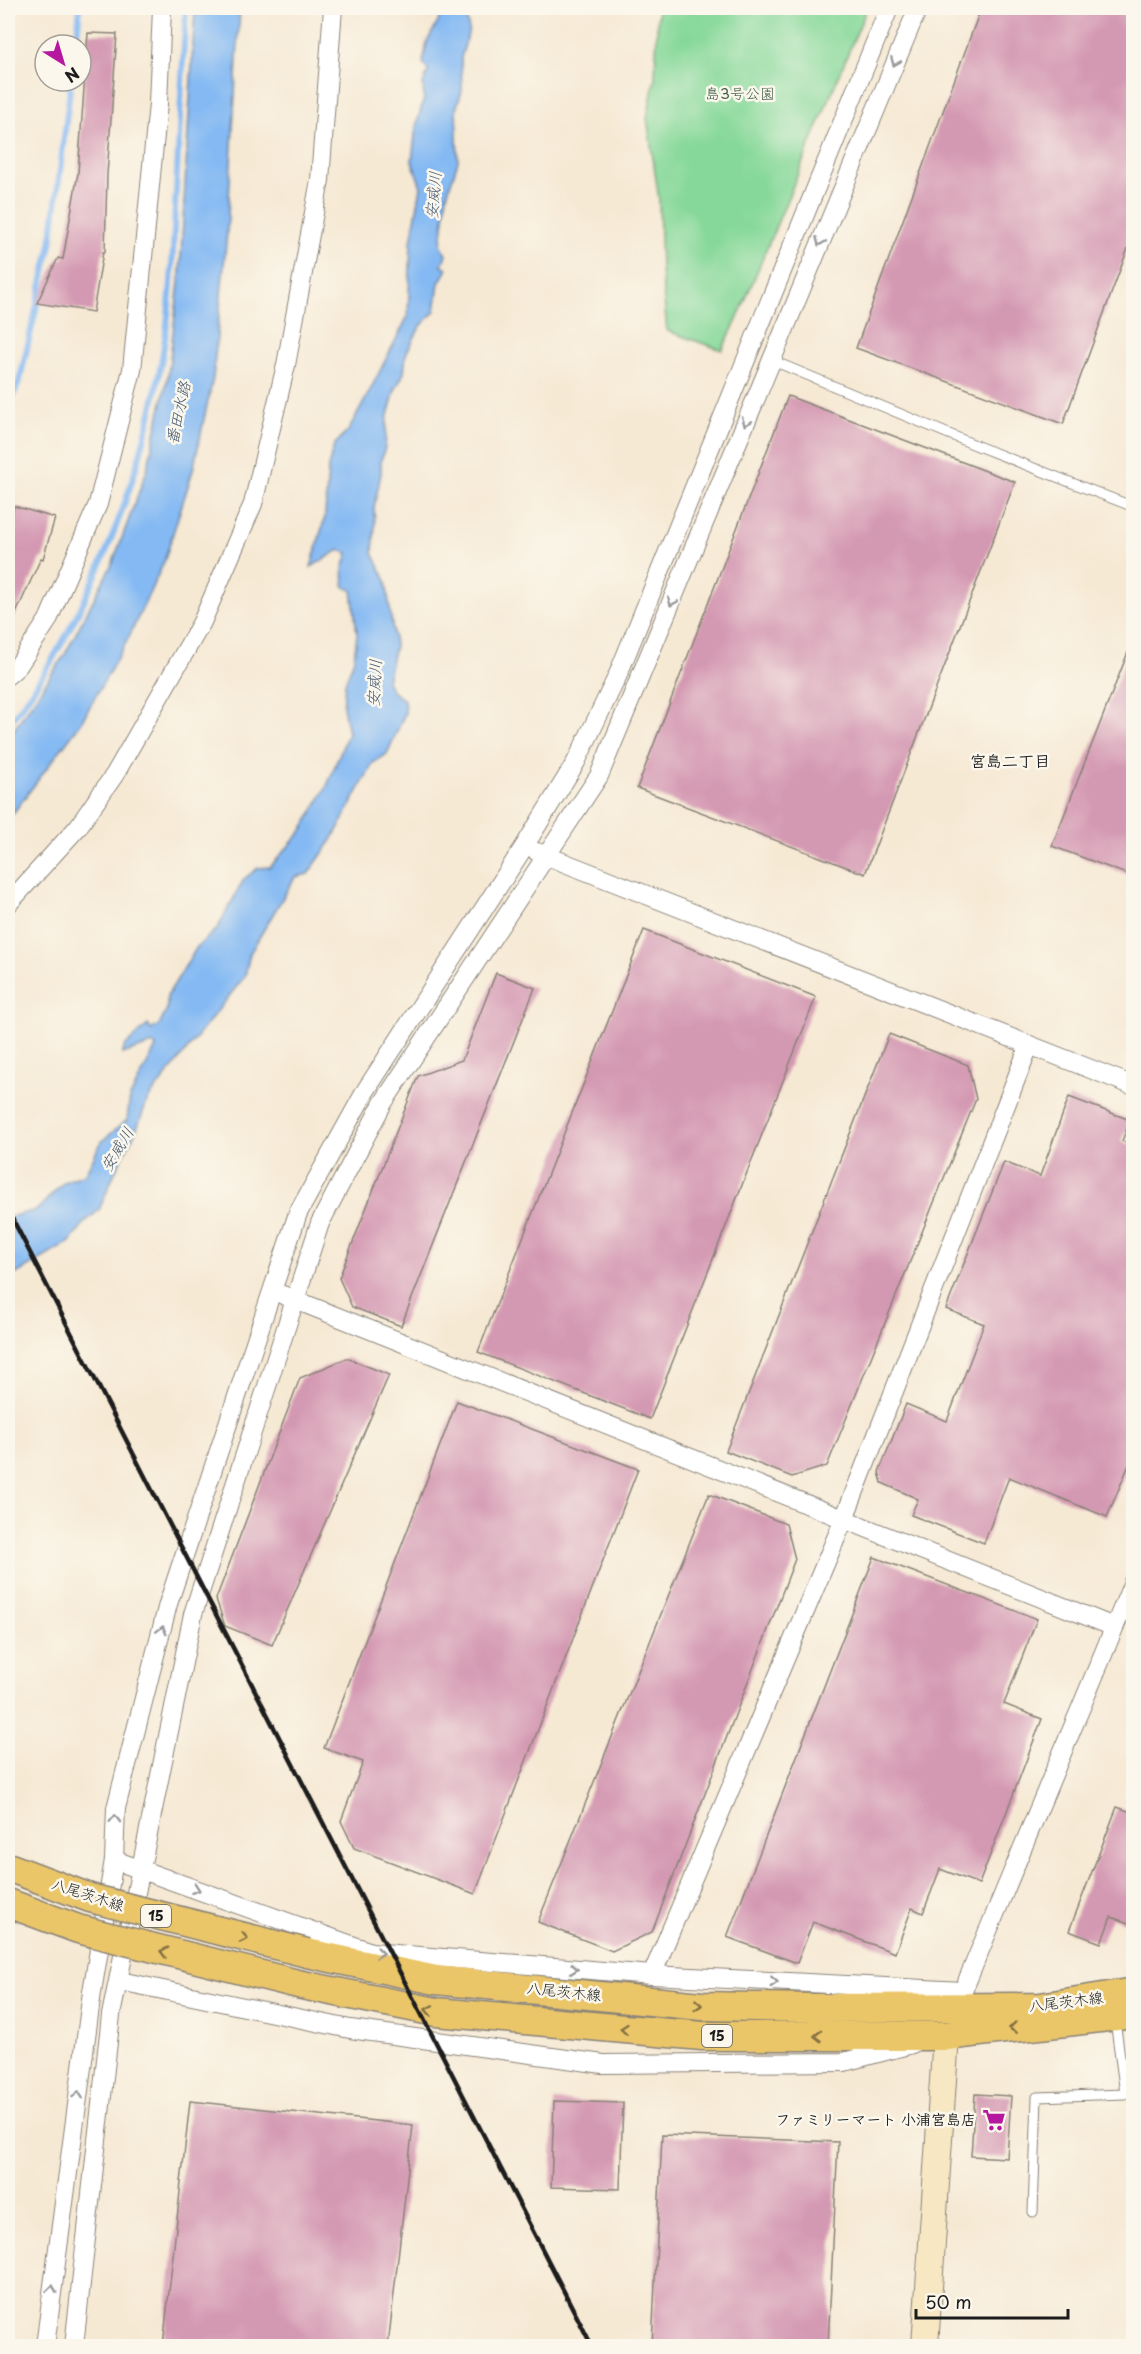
<svg xmlns="http://www.w3.org/2000/svg" width="1141" height="2354" font-family="'Playpen Sans','Klee One',sans-serif">
<style>
.green{fill:#85d899;stroke:#507a5a;stroke-width:1.5}
.water{fill:#84b9f3;stroke:#506a88;stroke-width:1.5}
.lines{fill:none;stroke-linecap:round;stroke-linejoin:round}
.stream{stroke:#84b9f3;stroke-width:6}
.building{fill:#d499b2}
.lane-casing{stroke:#898278;stroke-width:11}
.street-casing{stroke:#898278;stroke-width:20}
.secondary-casing{stroke:#898278;stroke-width:28}
.primary-casing{stroke:#898278;stroke-width:31}
.lane{stroke:#fff;stroke-width:9}
.street{stroke:#fff;stroke-width:18}
.secondary{stroke:#f7e8c3;stroke-width:26}
.primary{stroke:#ebc669;stroke-width:28}
.rail{stroke:#1c1c1c;stroke-width:4.5}
.primary-bridge-casing{stroke:#898278;stroke-width:31;stroke-linecap:butt}
.primary-bridge{stroke:#ebc669;stroke-width:28}
.oneway{stroke:#999}
.oneway2{stroke:#847142}
.labels{text-anchor:middle;stroke-width:5;stroke-linejoin:round;paint-order:stroke}
.shield{fill:#fbf7ec;stroke:#5f5e5a;stroke-width:1.5}
.shield-label{font-size:14px;font-weight:bold;fill:#1c1c1c}
.park-label{font-size:15px;fill:#415e48;stroke:#fbf7ec}
.street-label{font-size:15px;fill:#1c1c1c;stroke:#fbf7ec}
.poi-label{font-size:15px;font-weight:bold;fill:#1c1c1c;stroke:#fbf7ec;text-anchor:end}
.water-label{font-size:16px;font-style:italic;fill:#465b72;stroke:#fbf7ec}
.neighbourhood-label{font-size:16px;font-weight:bold;fill:#1c1c1c;stroke:#fbf7ec}
</style>
<rect width="100%" height="100%" fill="#fbf7ec"/>
<filter id="ink" filterUnits="userSpaceOnUse"><feTurbulence type="fractalNoise" baseFrequency=".0167" numOctaves="2"/><feDisplacementMap in="SourceGraphic" scale="12" xChannelSelector="R" yChannelSelector="G"/><feConvolveMatrix kernelMatrix="1 2 1 2 8 2 1 2 1" color-interpolation-filters="sRGB"/></filter>
<filter id="wash" filterUnits="userSpaceOnUse"><feTurbulence type="fractalNoise" baseFrequency=".008" numOctaves="4" result="noise"/><feDisplacementMap in="SourceGraphic" scale="24" xChannelSelector="R" yChannelSelector="G"/><feGaussianBlur stdDeviation="1.35" result="paint"/><feColorMatrix in="noise" values="0 0 0 0 0 0 0 0 0 0 0 0 0 0 0 0 0 1.4 0 .05"/><feComposite in="paint" operator="in"/></filter>
<g filter="url(#wash)">
<rect width="100%" height="100%" fill="#f6e9d4"/>
<path class="green" d="M658 8H867L737 320 722 350 667 331 661 270 659 200 647 118 655 78Z"/>
<g class="water">
<path d="M195 8H240L227 233 213 378 193 470 164 562 128 639 80 724 8 820V738L64 656 113 562 147 470 168 375 180 274Z"/>
<path d="M440 8H465L469 30 461 58 462 91 456 109 458 161 447 195 441 244 446 254 442 266 447 269 439 283 435 311 420 327 406 354 404 373 395 390 387 419 385 447 381 460V474L374 507 375 524 373 553 386 581 395 646 387 681 392 691 404 700 405 713 387 754 373 763 332 840 308 874 295 877 250 953 245 976 148 1099 136 1131 116 1170 99 1210 85 1222 70 1242 8 1279V1217L37 1210 64 1182 85 1174 102 1141 127 1120 130 1097 156 1047 153 1044 122 1054 125 1046 148 1025 151 1030 160 1024 167 1009V996L197 947 217 929 244 879 258 868 270 867 301 832 327 786 348 733 343 707 345 683 354 659 357 634 352 590 344 587 343 569 348 553 339 550 311 567 325 517 328 467 334 445 348 431 365 400 408 316 411 242 421 187 412 161 416 127 424 98 423 85 428 71 423 62 427 42 439 20Z"/>
</g>
<g class="lines">
<g class="stream">
<path d="M76 45 80 8"/>
<path d="M8 408 20 379 51 244 71 81"/>
<path d="M8 725C88 621 142 481 163 352 171 304 173 255 175 207 179 140 182 74 186 8"/>
</g>
</g>
<g id="blocks">
<g class="building">
<path d="M981 8H1134V232L1063 424 856 348Z"/>
<path d="M88 33 117 34 107 175 105 252H103L93 312 37 303 58 258 63 259 78 173Z"/>
<path d="M788 396 1015 482 865 874 637 788Z"/>
<path d="M14 506 55 518 43 559 41 558 8 631V529Z"/>
<path d="M1132 642H1134V877L1052 846Z"/>
<path d="M644 930 816 997 650 1419 478 1352Z"/>
<path d="M496 973 535 988 401 1326 352 1307 339 1278 418 1076 462 1060Z"/>
<path d="M889 1034 968 1065 976 1099 827 1466 792 1477 726 1451Z"/>
<path d="M1069 1097 1130 1120 1122 1141 1134 1146V1453L1107 1517 1009 1477 984 1543 911 1515 918 1499 882 1483 879 1472 906 1404 947 1421 984 1324 946 1309 1004 1162 1040 1176Z"/>
<path d="M347 1358 389 1375 272 1645 225 1626 216 1599 300 1378Z"/>
<path d="M457 1401 638 1469 475 1894 354 1848 341 1821 363 1762 324 1748Z"/>
<path d="M709 1494 786 1524 795 1559 652 1932 612 1951 538 1922Z"/>
<path d="M874 1557 1037 1619 1004 1704 1042 1719 979 1884 940 1869 923 1913 912 1908 895 1953 813 1922 797 1963 727 1937Z"/>
<path d="M1117 1807 1134 1813V1925L1111 1917 1101 1943 1069 1931Z"/>
<path d="M975 2094 1011 2096 1007 2158 971 2156Z"/>
<path d="M190 2101 413 2125 388 2346H163Z"/>
<path d="M554 2101 623 2103 620 2189 551 2187Z"/>
<path d="M662 2135 838 2142 828 2346H652Z"/>
</g>
</g>
</g>
<g filter="url(#ink)">
<use href="#blocks" fill-opacity="0" stroke="#898278" stroke-width="1.5"/>
<g class="lines">
<g class="lane-casing">
<g id="lane">
<path d="M771 360 980 447 1134 507"/>
<path d="M1033 2212 1037 2097 1125 2094 1115 2020"/>
</g>
</g>
<g class="street-casing">
<g id="street">
<path d="M8 675 18 666 48 620 98 504 132 370 158 104 162 8"/>
<path d="M537 852 1134 1086"/>
<path d="M8 904 78 827 115 774 202 622 253 504 286 365 320 180 333 8"/>
<path d="M283 1295 1114 1627"/>
<path d="M114 1860 371 1952 652 1975 963 1991 1134 1580"/>
<path d="M652 1975 844 1519 1029 1046"/>
<path d="M120 1981 350 2029 603 2064 844 2062 912 2044"/>
<path d="M45 2346 92 1992 114 1860 116 1808 168 1604 298 1213 366 1090 524 847 576 762 617 677 889 8"/>
<path d="M74 2346 111 2015 193 1614 320 1223 383 1103 599 776 918 8"/>
</g>
</g>
<g class="secondary-casing">
<path id="secondary" d="M925 2346 946 2036"/>
</g>
<g class="primary-casing">
<g id="primary">
<path d="M307 1953 436 1980 702 2006 816 2008 1040 2007 1134 1992"/>
<path d="M302 1985 436 2012 702 2036H946L1134 2014"/>
</g>
</g>
<use href="#lane" class="lane"/>
<use href="#street" class="street"/>
<use href="#secondary" class="secondary"/>
<use href="#primary" class="primary"/>
<path class="rail" d="M8 1210 592 2346"/>
<g class="primary-bridge-casing">
<g id="primary-bridge">
<path d="M8 1867 90 1898 307 1953"/>
<path d="M8 1903 78 1929 302 1985"/>
</g>
</g>
<use href="#primary-bridge" class="primary-bridge"/>
</g>
<defs><path id="oneway-chevron" d="M-2-3.5L2.5 0L-2 3.5" fill="none" stroke-width="1.6" stroke-linecap="round" stroke-linejoin="round" transform="scale(1.5)"/></defs>
<g class="oneway">
<use href="#oneway-chevron" transform="translate(895 62) rotate(113)"/>
<use href="#oneway-chevron" transform="translate(820 242) rotate(113)"/>
<use href="#oneway-chevron" transform="translate(746 422) rotate(112)"/>
<use href="#oneway-chevron" transform="translate(672 602) rotate(112)"/>
<use href="#oneway-chevron" transform="translate(162 1630) rotate(-76)"/>
<use href="#oneway-chevron" transform="translate(115 1819) rotate(-88)"/>
<use href="#oneway-chevron" transform="translate(196 1889) rotate(20)"/>
<use href="#oneway-chevron" transform="translate(380 1953) rotate(6)"/>
<use href="#oneway-chevron" transform="translate(574 1969) rotate(5)"/>
<use href="#oneway-chevron" transform="translate(774 1982) rotate(3)"/>
<use href="#oneway-chevron" transform="translate(78 2095) rotate(-82)"/>
<use href="#oneway-chevron" transform="translate(52 2289) rotate(-82)"/>
</g>
<g class="oneway2">
<use href="#oneway-chevron" transform="translate(244 1938) rotate(13)"/>
<use href="#oneway-chevron" transform="translate(164 1952) rotate(-165)"/>
<use href="#oneway-chevron" transform="translate(698 2005) rotate(4)"/>
<use href="#oneway-chevron" transform="translate(429 2010) rotate(-170)"/>
<use href="#oneway-chevron" transform="translate(1013 2028) rotate(173)"/>
<use href="#oneway-chevron" transform="translate(624 2029) rotate(-175)"/>
<use href="#oneway-chevron" transform="translate(818 2036) rotate(180)"/>
</g>
</g>
<defs>
<g id="supermarket-bare" transform="scale(1.8)"><path d="M-6-5.5h2.5l.6 2H6L4.5 2H-2.5L-4.4-4H-6ZM-1.5 3.2a1.3 1.3 0 1 0 .1 0ZM3 3.2a1.3 1.3 0 1 0 .1 0Z" fill="#b5179e" stroke="#fbf7ec" stroke-width="2.5" paint-order="stroke"/></g>
</defs>
<g fill-rule="evenodd">
<use href="#supermarket-bare" x="994" y="2120"/>
</g>
<g class="labels">
<g class="shield">
<rect x="141" y="1905" width="30" height="22" rx="4.5"/>
<rect x="702" y="2025" width="30" height="22" rx="4.5"/>
</g>
<g class="shield-label">
<text x="156" y="1921">15</text>
<text x="717" y="2041">15</text>
</g>
<g class="park-label">
<text x="740" y="99">島3号公園</text>
</g>
<g class="street-label">
<text transform="translate(88 1895) rotate(18)" y="5">八尾茨木線</text>
<text transform="translate(564 1992) rotate(6)" y="5">八尾茨木線</text>
<text transform="translate(1066 2002) rotate(-7)" y="5">八尾茨木線</text>
</g>
<g class="poi-label">
<text x="976" y="2125">ファミリーマート 小浦宮島店</text>
</g>
<g class="water-label">
<text transform="translate(433 195) rotate(-85)" y="6">安威川</text>
<text transform="translate(178 413) rotate(-78)" y="6">番田水路</text>
<text transform="translate(374 683) rotate(-87)" y="6">安威川</text>
<text transform="translate(117 1149) rotate(-59)" y="6">安威川</text>
</g>
<g class="neighbourhood-label">
<text x="1010" y="767">宮島二丁目</text>
</g>
</g>
<rect width="1141" height="2354" fill="none" stroke="#fbf7ec" stroke-width="30"/>
<g transform="translate(63 63) rotate(143)"><circle r="28" fill="#fbf7ec" stroke="#a29f99" stroke-width="1.5"/>
<path d="M0-4.5L10 22L0 15L-10 22Z" fill="#b5179e"/>
<text y="-9" font-size="16" font-weight="bold" text-anchor="middle" fill="#1c1c1c">N</text>
</g>
<path d="M916 2309v9h152v-9" fill="none" stroke="#1c1c1c" stroke-width="3"/>
<text x="925" y="2309" font-size="18" fill="#1c1c1c" stroke="#fbf7ec" stroke-width="4.5" paint-order="stroke">50 m</text>
</svg>
